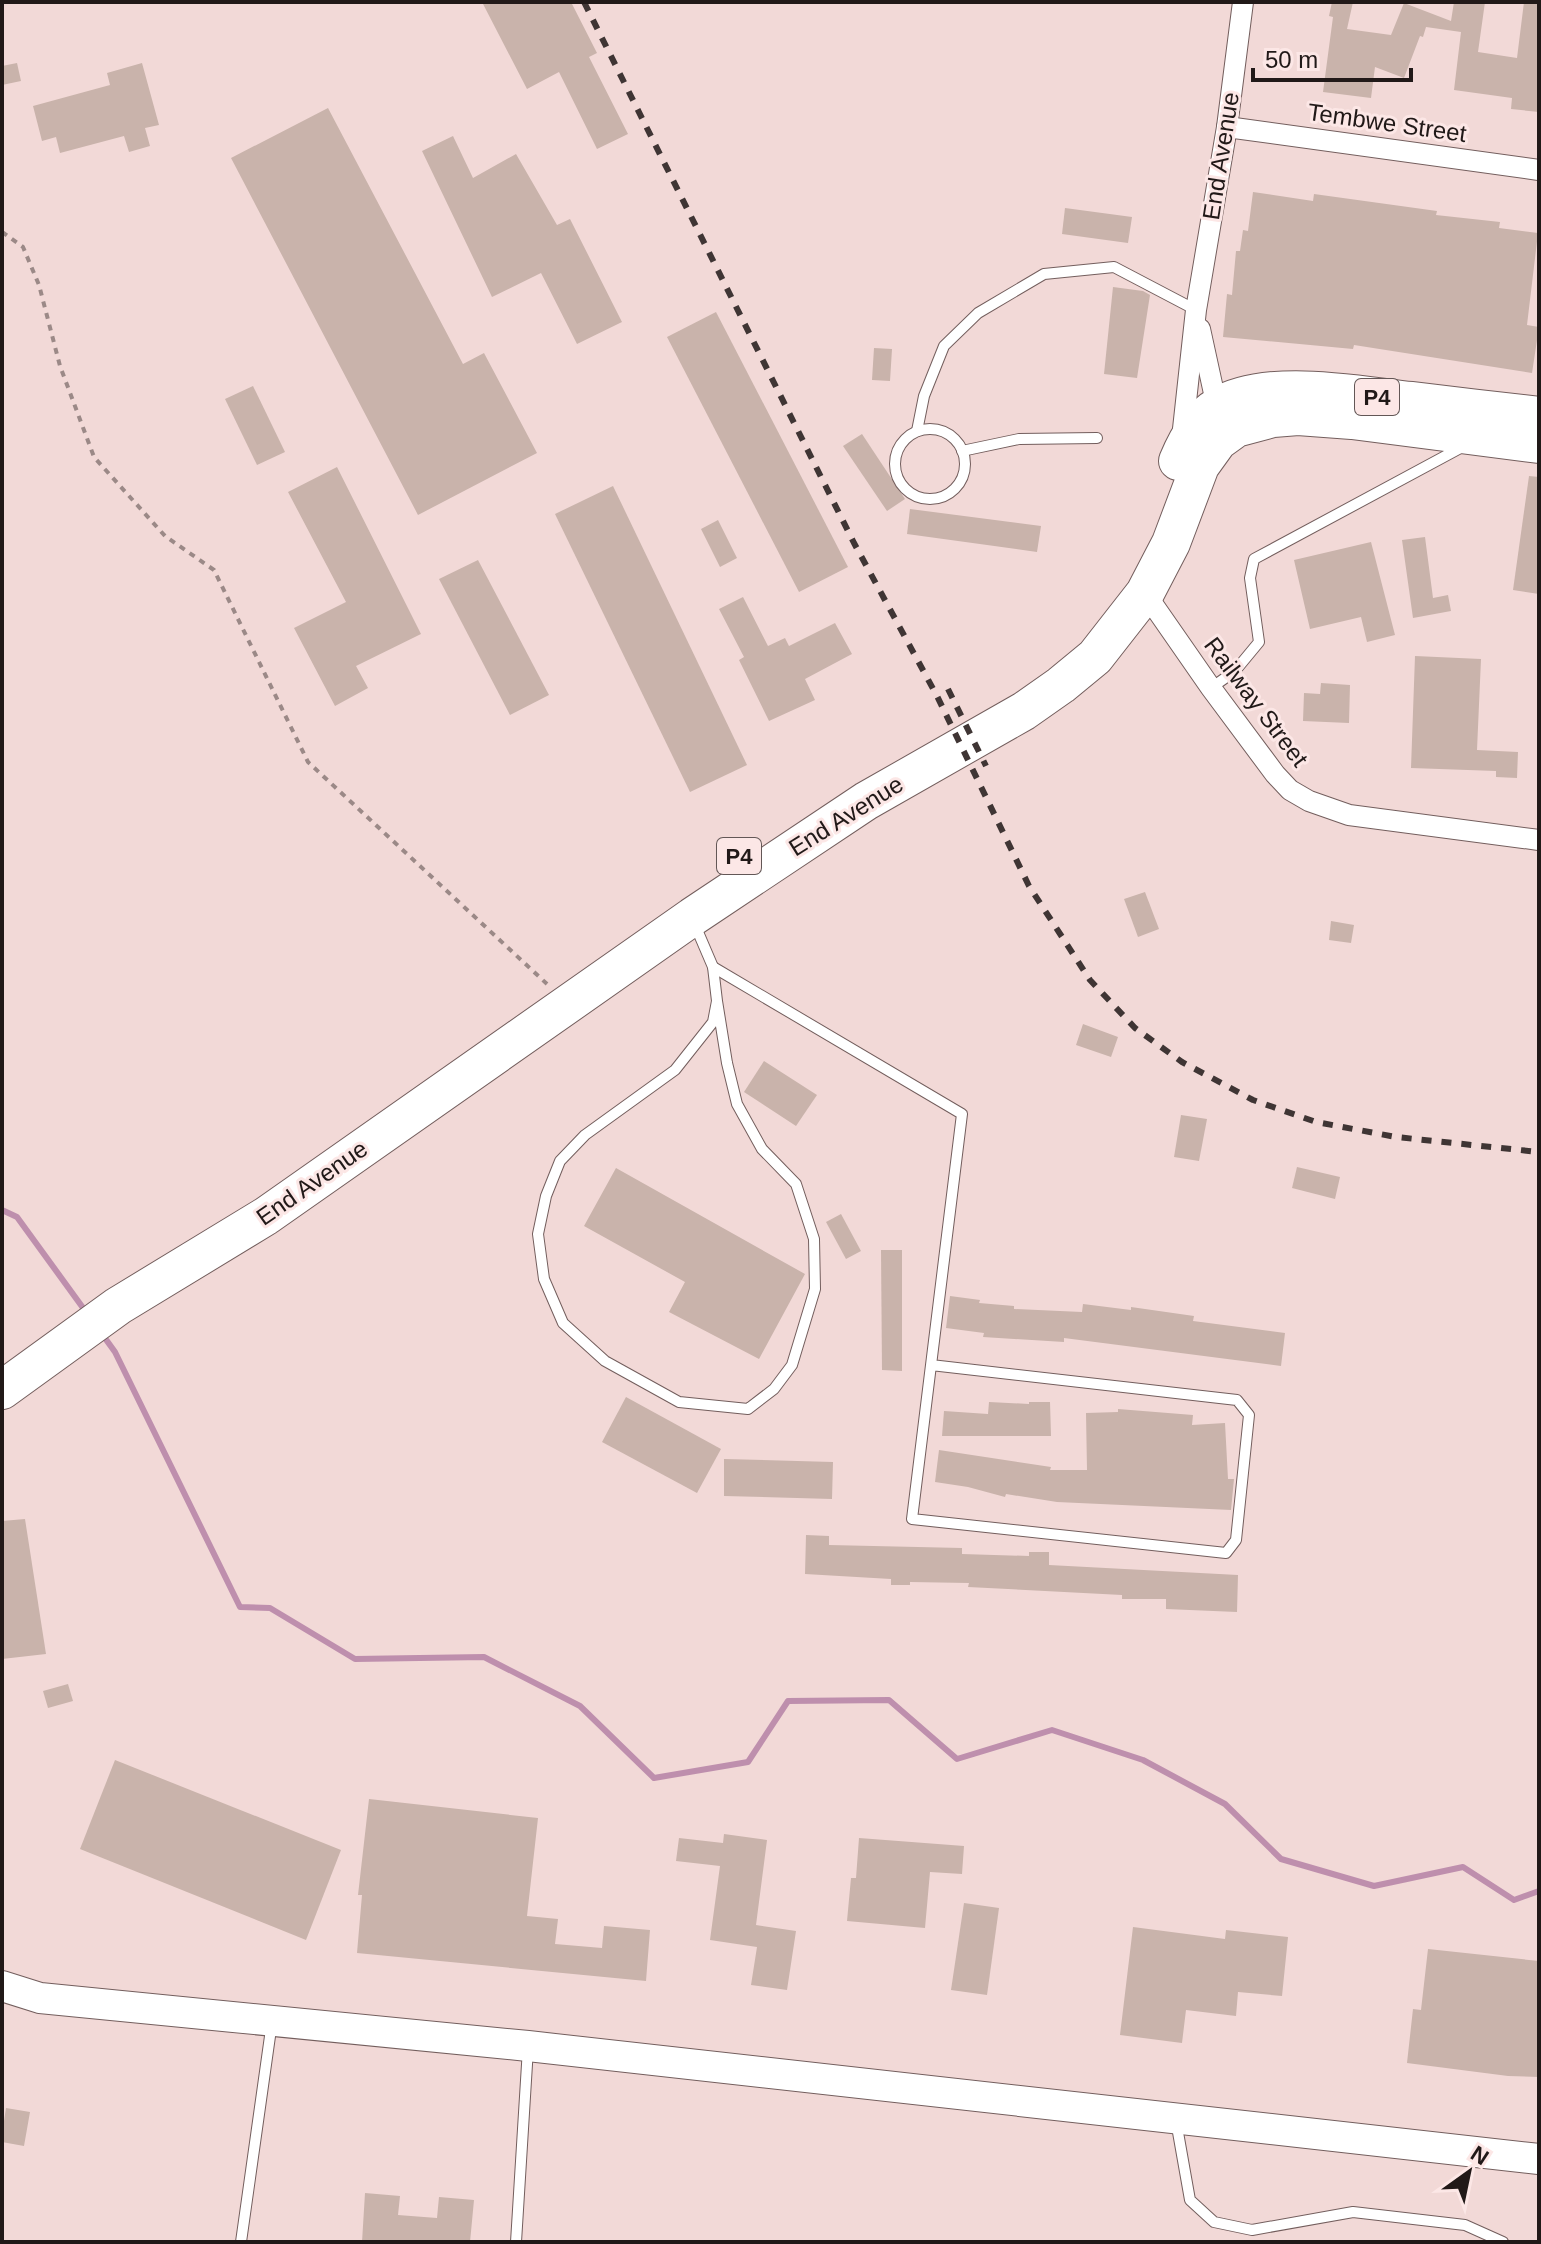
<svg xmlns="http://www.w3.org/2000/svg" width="1541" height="2244" font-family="Arial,sans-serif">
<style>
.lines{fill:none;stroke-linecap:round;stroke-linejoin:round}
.stream{stroke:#be8fad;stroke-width:6}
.building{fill:#c9b3ab}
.lane-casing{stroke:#735e5d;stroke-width:12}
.street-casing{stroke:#735e5d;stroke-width:22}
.secondary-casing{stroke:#735e5d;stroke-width:32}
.highway-casing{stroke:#735e5d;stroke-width:40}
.path{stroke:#9b8987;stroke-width:4;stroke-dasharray:6 6;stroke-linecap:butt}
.lane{stroke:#fff;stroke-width:10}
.street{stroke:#fff;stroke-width:20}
.secondary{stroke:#fff;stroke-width:30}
.highway{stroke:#fff;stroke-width:38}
.rail{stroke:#3f3534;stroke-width:6;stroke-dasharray:10 10;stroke-linecap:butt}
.labels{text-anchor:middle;stroke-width:6;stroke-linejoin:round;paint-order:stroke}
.shield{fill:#fce7e6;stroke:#635756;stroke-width:2}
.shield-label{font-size:22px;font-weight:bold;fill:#211918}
.street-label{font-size:24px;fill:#211918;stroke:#fce7e6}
</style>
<rect width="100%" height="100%" fill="#f2d9d7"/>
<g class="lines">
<g class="stream">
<path d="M2 1210 17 1217 86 1312"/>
<path d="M102 1334 115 1352 240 1607 270 1608 355 1659 484 1657 580 1706 654 1778 748 1762 788 1701 889 1700 957 1759 1052 1730 1143 1760 1225 1804 1281 1859 1374 1886 1463 1867 1514 1900 1539 1891"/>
</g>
</g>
<g class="building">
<path d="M482 2H571L597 53 589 57 628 134 597 149 559 72 527 89Z"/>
<path d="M1332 2H1353L1347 29 1391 35 1404 3 1451 21 1454 2H1485L1478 52 1517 58 1524 2H1539V112L1511 109 1512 98 1454 90 1461 32 1426 27 1423 37 1420 36 1404 78 1375 67 1371 98 1323 92 1333 17 1329 16Z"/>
<path d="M17 63 21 81 2 85V66Z"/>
<path d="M142 63 159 125 145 128 150 146 129 152 124 136 60 153 56 137 42 141 33 106 110 85 107 73Z"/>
<path d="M328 108 463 364 484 353 537 453 418 515 231 158Z"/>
<path d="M453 136 473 178 516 154 557 225 570 219 622 322 577 344 541 273 492 297 422 151Z"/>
<path d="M1253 192 1313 201 1314 194 1437 211 1436 215 1500 222 1499 228 1538 233 1527 325 1539 327 1532 373 1354 345 1353 349 1223 337 1227 294 1232 295 1236 251H1240L1243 230 1248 231Z"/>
<path d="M1065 208 1132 217 1128 243 1062 234Z"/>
<path d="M1113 287 1143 291 1150 295 1137 378 1104 374Z"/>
<path d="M716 312 848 567 799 592 667 337Z"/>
<path d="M874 348 892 349 890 381 872 380Z"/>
<path d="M253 386 285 452 257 465 225 399Z"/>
<path d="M862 434 905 499 887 511 843 446Z"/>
<path d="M337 467 421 634 356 666 368 688 335 706 294 628 346 602 288 492Z"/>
<path d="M1529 476 1539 477V594L1513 590Z"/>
<path d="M613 486 747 765 690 792 555 514Z"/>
<path d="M910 509 1041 526 1037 552 907 534Z"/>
<path d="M718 520 737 558 720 567 701 529Z"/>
<path d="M1425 537 1433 598 1448 595 1451 611 1413 618 1402 540Z"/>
<path d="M1371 542 1395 635 1367 642 1361 617 1310 629 1294 560Z"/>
<path d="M478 560 549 695 510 715 439 579Z"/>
<path d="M743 597 768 646 785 638 789 646 835 623 852 654 805 679 815 700 769 721 739 660 744 657 719 609Z"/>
<path d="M1415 656 1481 659 1477 750 1518 752 1517 778 1496 777V771L1411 768Z"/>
<path d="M1321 683 1350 685 1349 723 1303 721 1304 693 1320 694Z"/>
<path d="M1145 892 1159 929 1138 937 1124 899Z"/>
<path d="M1331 921 1354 925 1351 943 1329 940Z"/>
<path d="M1083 1024 1118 1037 1111 1057 1076 1045Z"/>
<path d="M764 1061 817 1095 796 1126 744 1092Z"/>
<path d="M1181 1115 1207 1119 1199 1161 1174 1157Z"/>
<path d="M1297 1167 1340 1177 1335 1199 1292 1188Z"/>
<path d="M616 1168 805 1274 759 1359 669 1312 685 1282 584 1226Z"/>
<path d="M841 1214 861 1251 846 1259 826 1222Z"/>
<path d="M881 1250H902V1371L882 1370Z"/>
<path d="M950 1296 980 1300 979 1303 1014 1306V1309L1082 1312 1083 1304 1131 1310V1307L1194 1316 1193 1321 1285 1333 1281 1366 1064 1338V1342L983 1337 984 1333 946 1328Z"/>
<path d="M626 1397 721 1449 697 1493 602 1442Z"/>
<path d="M989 1402 1029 1404V1402H1050L1051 1436H942L944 1411 988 1414Z"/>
<path d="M1118 1409 1193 1415 1192 1425 1225 1423 1228 1479H1234L1231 1510 1057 1502 1006 1494 1005 1497 968 1487 935 1482 939 1450 1051 1467 1050 1470H1087L1086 1413 1118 1412Z"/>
<path d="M724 1459 833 1462 832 1499 724 1496Z"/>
<path d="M25 1519 46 1654 2 1659V1521Z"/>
<path d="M806 1535 829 1536V1545L962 1548V1554L1029 1556V1552H1049V1565L1238 1575 1237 1612 1166 1609V1599H1122V1595L968 1587 969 1583 910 1582V1585H891V1579L805 1574Z"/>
<path d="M68 1684 73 1701 48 1708 43 1691Z"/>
<path d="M115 1760 341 1850 306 1940 80 1849Z"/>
<path d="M369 1799 538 1818 527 1916 558 1919 555 1944 602 1948 604 1926 650 1930 646 1981 357 1953 362 1895H358Z"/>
<path d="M724 1834 767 1840 756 1925 796 1931 787 1990 751 1985 757 1947 710 1940 720 1866 676 1861 679 1838 723 1843Z"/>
<path d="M859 1838 964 1846 962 1874 930 1872 925 1928 847 1921 851 1878H856Z"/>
<path d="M964 1903 999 1908 987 1995 951 1990Z"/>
<path d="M1133 1927 1225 1939 1226 1930 1288 1937 1282 1996 1238 1992 1236 2016 1186 2010 1182 2043 1120 2035Z"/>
<path d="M1428 1949 1539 1961V2077L1508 2076 1407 2063 1413 2009 1421 2010Z"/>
<path d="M6 2108 30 2112 24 2146 2 2142V2121H4Z"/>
<path d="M365 2193 400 2196 398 2215 437 2218 439 2197 474 2200 470 2242H362Z"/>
</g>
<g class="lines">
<g class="lane-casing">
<g id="lane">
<circle cx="930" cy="464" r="35"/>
<path d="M917 431 924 396 944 346 978 313 1044 274 1114 267 1196 310"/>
<path d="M962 451 1019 439 1097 438"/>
<path d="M1211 688 1235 671 1259 642 1250 578 1254 559 1464 446"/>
<path d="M695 925 713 967 717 1001 713 1022 675 1070 585 1135 560 1161 546 1196 538 1234 544 1279 563 1323 605 1361 679 1402 748 1409 774 1389 792 1365 815 1289 814 1239 796 1184 762 1149 737 1104 727 1063 717 1001"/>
<path d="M713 967 962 1114 912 1519 1226 1553 1236 1540 1249 1415 1237 1400 931 1365"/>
<path d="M1176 2121 1190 2200 1214 2222 1252 2230 1353 2212 1465 2225 1503 2242"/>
<path d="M241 2242 272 2022"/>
<path d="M516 2242 528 2048"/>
</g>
</g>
<g class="street-casing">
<g id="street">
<path d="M1227 127 1539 170"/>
<path d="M1200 329 1217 407 1222 413"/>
<path d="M1182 438 1196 310 1227 127 1243 2"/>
<path d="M1145 593 1211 688 1275 774 1290 790 1309 801 1349 815 1539 840"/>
</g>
</g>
<g class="secondary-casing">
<path id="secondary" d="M2 1986 40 1998 528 2046 1539 2159"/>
</g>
<g class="highway-casing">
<g id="highway">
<path d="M1178 461C1186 442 1199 417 1217 407 1266 377 1356 395 1411 401 1454 406 1496 411 1539 416"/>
<path d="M2 1390 118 1306 266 1216 692 917 866 801 1024 711 1061 685 1095 657 1145 593 1171 543 1200 466 1218 441 1236 428 1273 418 1298 416 1352 420 1539 444"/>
</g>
</g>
<path class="path" d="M2 232 23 247 39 285 60 366 94 457 165 536 214 570 308 762 547 984"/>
<use href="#lane" class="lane"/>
<use href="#street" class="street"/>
<use href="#secondary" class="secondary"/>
<use href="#highway" class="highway"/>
<g class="rail">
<path d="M584 2 854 543 937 696 1029 886 1090 980 1135 1028 1182 1062 1253 1100 1316 1122 1396 1137 1539 1152"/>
<path d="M948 689 986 766"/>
</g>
</g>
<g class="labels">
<g class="shield">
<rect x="1355" y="379" width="44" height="36" rx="6"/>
<rect x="717" y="838" width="44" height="36" rx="6"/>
</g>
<g class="shield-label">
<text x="1377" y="405">P4</text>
<text x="739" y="864">P4</text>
</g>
<g class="street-label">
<text transform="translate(1387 123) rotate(8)" y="8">Tembwe Street</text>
<text transform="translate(1221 156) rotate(-81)" y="8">End Avenue</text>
<text transform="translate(1256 702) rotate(53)" y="8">Railway Street</text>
<text transform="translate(846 816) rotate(-32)" y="8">End Avenue</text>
<text transform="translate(312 1183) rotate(-35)" y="8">End Avenue</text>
</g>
</g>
<rect width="1541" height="2244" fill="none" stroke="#211918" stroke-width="8"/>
<g transform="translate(1469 2172) rotate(33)" stroke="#fce7e6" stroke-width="6" paint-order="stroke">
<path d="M0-6L14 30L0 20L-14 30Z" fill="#211918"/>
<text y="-12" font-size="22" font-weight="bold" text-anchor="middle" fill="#211918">N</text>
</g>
<path d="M1253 68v12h158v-12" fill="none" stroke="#211918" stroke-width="4"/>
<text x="1265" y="68" font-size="24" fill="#211918" stroke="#fce7e6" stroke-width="6" paint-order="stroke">50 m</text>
</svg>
